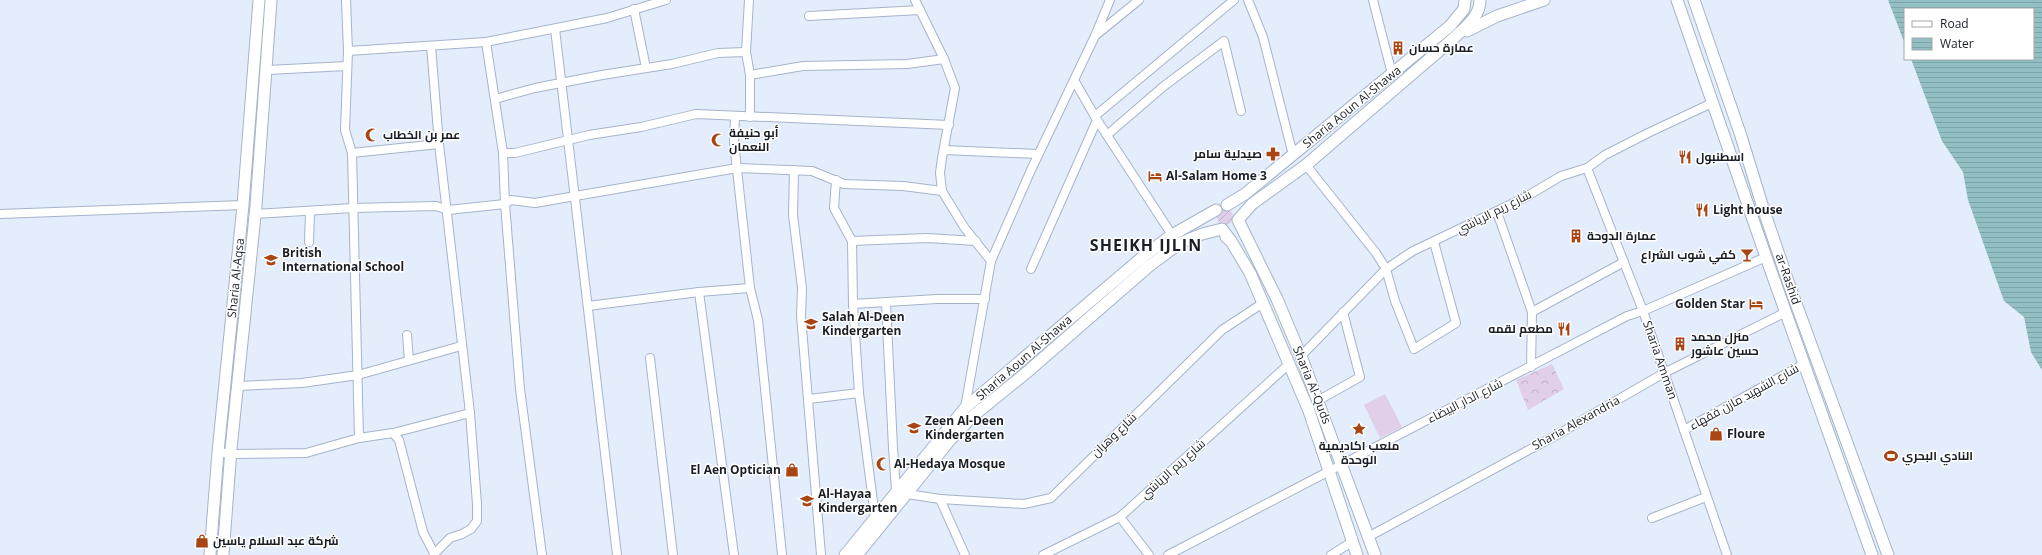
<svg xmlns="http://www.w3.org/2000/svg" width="2042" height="555" font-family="'Open Sans',Cairo,sans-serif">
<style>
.grass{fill:#e1cee8}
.forest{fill:url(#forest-crowns)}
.garden{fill:url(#garden-furrows)}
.water{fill:url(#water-rules)}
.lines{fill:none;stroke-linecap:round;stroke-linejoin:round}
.minor-casing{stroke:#a5b4cb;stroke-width:10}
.major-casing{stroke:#a5b4cb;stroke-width:13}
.minor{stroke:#fff;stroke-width:8}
.major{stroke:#fff;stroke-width:11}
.labels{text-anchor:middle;stroke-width:3;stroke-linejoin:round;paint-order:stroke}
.poi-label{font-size:12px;font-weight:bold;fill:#191e27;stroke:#fff;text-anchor:start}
.street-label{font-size:12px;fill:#191e27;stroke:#fff}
.district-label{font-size:16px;font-weight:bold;letter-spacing:1px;fill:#191e27;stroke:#fff}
</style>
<defs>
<pattern id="forest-crowns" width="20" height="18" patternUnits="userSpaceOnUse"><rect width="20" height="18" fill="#e1cee8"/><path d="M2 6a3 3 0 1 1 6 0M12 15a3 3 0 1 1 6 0" fill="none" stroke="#c0b0c7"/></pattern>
<pattern id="garden-furrows" width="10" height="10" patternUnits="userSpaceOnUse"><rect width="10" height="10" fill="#e1cee8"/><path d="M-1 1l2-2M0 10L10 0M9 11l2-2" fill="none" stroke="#c0b0c7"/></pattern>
<pattern id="water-rules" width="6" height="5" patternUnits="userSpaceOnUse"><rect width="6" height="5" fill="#92bfc4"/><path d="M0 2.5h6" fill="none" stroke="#7da4a8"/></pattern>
</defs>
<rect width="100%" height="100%" fill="#e4edfc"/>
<path class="grass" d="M1385 394 1402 427 1380 438 1364 405Z"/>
<path class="forest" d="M1552 364 1564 389 1528 410 1516 380Z"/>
<circle class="garden" cx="1225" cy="217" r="8"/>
<path class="water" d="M1888 0H2042V370L2031 352 2024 317 2004 301 1968 200 1963 172 1942 141 1911 59H2033V9H1905V44Z"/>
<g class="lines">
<g class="minor-casing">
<g id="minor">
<path d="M346 0 348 51 345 130 352 153 359 438"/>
<path d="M749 0 746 52 750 75V117"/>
<path d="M915 0 944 59 955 88 942 158 940 173 942 191 964 227 991 261"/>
<path d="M1248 0 1263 37 1293 155"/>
<path d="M1373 0 1392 74"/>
<path d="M634 9 646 68"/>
<path d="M809 16 920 10"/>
<path d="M555 29 617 555"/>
<path d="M1096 35 1139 0"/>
<path d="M486 42 503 153 505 204 511 200 535 203 737 168 812 171 844 184 903 186 942 191"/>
<path d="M431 46 439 144"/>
<path d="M348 51 486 42 607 18 666 0"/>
<path d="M267 70 347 66"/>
<path d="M750 75 803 66 907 64 944 59"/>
<path d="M1074 80 1097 120 1172 235"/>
<path d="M495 99 535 88 602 75 672 64 718 53 746 52"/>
<path d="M1095 116 1234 0"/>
<path d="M735 117 734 142 750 288 758 320 782 555"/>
<path d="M1107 135 1164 86 1224 41 1241 111"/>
<path d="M944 150 1038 154"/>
<path d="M352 153 439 144 470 413 477 504V521L471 529 462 534 450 538 434 554"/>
<path d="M503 153H515L589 135 641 127 696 114 949 125"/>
<path d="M1306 165 1376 253 1386 269 1395 301 1414 349 1456 323 1434 242"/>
<path d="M1587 168 1643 311 1727 555"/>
<path d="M794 170 793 215 802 288 801 316 821 555"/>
<path d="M836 180 834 208 852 241 853 304 859 393 875 517"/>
<path d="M1497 212 1532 312 1531 367"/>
<path d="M0 214 243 205"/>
<path d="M255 214 353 208 436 206 448 210 505 204 520 389 542 555"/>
<path d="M852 241 927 238 976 241"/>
<path d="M309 242 310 212"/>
<path d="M1031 269 1097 120"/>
<path d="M699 292 734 555"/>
<path d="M886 303 893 448 896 490"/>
<path d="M853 304 937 299H985"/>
<path d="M588 306 699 292 750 288"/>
<path d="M1532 312 1624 262"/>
<path d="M407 335 409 360"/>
<path d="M1301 356 1386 269 1413 251 1524 198 1561 176 1587 168 1605 155 1648 133 1712 103"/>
<path d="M650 358 673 555"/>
<path d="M238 386 302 383 358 375 461 346"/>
<path d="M809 399 859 393"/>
<path d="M1319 400 1360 377 1343 312"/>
<path d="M965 408 991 261 1031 170 1095 36 1110 0"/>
<path d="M1684 430 1804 364"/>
<path d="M393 433 399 440 423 532 435 555"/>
<path d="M218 452 231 454 306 453 359 438 393 433 470 413"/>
<path d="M907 494 940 499 965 555"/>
<path d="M940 499 1024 504 1051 498 1222 330 1263 303"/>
<path d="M1120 517 1149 555"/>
<path d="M1652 518 1706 497"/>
<path d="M1368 537 1562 432 1664 373 1786 312"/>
<path d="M1043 555 1120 517 1289 364"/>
<path d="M1168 555 1627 316 1643 311 1766 257"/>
<path d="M1331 555 1352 542"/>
</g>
</g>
<g class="major-casing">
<g id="major">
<path d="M1677 0 1766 257 1872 555"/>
<path d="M1694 0 1740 133 1764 211 1790 287 1888 555"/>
<path d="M1467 31 1497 16 1544 0"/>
<path d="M1227 205 1245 194 1450 26 1464 9 1465 0"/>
<path d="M1226 237 1231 241 1250 273 1289 364 1309 411 1357 555"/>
<path d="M210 555 218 452 243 205 259 0"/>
<path d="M223 555 231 449 256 206 271 0"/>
<path d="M845 555 965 408 1145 255 1172 235 1216 210"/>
<path d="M857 555 950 440 973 416 1026 373 1149 266 1180 243 1202 234 1222 229 1231 241"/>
<path d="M1375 555 1301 356 1277 299 1238 220 1252 204 1306 165 1454 38C1465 27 1480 17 1480 0"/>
</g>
</g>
<use href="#minor" class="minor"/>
<use href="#major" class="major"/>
</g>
<defs>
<g id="building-bare" transform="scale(1.08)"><path d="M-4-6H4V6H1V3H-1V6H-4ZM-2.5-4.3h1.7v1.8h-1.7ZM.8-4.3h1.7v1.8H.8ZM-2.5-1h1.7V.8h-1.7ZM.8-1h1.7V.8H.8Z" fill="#a94513" stroke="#fff" stroke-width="2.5" paint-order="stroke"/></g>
<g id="mosque-bare" transform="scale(1.08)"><path d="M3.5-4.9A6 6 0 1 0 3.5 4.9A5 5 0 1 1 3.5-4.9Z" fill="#a94513" stroke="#fff" stroke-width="2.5" paint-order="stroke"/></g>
<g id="pharmacy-bare" transform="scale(1.08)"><path d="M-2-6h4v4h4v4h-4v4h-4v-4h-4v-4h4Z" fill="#a94513" stroke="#fff" stroke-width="2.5" paint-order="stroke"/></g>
<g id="restaurant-bare" transform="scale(1.08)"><path d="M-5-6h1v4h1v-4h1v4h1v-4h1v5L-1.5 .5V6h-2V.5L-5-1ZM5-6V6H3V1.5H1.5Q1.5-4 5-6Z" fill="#a94513" stroke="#fff" stroke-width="2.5" paint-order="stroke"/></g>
<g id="hotel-bare" transform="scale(1.08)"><path d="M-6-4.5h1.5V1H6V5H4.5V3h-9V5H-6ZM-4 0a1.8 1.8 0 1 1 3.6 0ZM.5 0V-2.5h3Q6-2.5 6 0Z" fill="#a94513" stroke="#fff" stroke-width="2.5" paint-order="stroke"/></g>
<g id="bar-bare" transform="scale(1.08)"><path d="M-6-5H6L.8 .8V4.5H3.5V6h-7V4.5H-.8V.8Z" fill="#a94513" stroke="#fff" stroke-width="2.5" paint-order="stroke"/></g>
<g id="school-bare" transform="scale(1.08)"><path d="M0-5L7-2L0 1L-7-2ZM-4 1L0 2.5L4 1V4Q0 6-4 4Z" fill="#a94513" stroke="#fff" stroke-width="2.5" paint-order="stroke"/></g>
<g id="sight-bare" transform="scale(1.08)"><path d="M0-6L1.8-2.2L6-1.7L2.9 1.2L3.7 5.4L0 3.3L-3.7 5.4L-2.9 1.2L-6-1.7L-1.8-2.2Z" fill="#a94513" stroke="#fff" stroke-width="2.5" paint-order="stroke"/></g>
<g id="shop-bare" transform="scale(1.08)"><path d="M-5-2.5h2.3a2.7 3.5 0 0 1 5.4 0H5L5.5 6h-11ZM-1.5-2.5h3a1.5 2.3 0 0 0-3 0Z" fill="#a94513" stroke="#fff" stroke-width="2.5" paint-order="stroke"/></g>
<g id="stadium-bare" transform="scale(1.08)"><path d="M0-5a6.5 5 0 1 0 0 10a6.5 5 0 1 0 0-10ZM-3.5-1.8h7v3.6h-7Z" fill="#a94513" stroke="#fff" stroke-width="2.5" paint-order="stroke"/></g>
</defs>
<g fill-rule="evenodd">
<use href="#building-bare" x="1398" y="48"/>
<use href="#mosque-bare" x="372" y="135"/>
<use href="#mosque-bare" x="718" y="140"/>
<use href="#pharmacy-bare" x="1273" y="154"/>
<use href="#restaurant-bare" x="1685" y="157"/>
<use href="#hotel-bare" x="1155" y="176"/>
<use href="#restaurant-bare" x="1702" y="210"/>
<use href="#building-bare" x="1576" y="236"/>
<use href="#bar-bare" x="1747" y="255"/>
<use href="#school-bare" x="271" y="260"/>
<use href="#hotel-bare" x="1756" y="304"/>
<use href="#school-bare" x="811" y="324"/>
<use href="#restaurant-bare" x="1564" y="329"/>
<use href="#building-bare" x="1680" y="344"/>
<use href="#school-bare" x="914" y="428"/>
<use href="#sight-bare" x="1359" y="429"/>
<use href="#shop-bare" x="1716" y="434"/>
<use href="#stadium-bare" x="1891" y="456"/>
<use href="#mosque-bare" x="883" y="464"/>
<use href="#shop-bare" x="792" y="470"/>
<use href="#school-bare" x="807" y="501"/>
<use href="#shop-bare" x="202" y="541"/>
</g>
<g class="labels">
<g class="poi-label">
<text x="1409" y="52">عمارة حسان</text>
<text x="729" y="137">أبو حنيفة<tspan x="729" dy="14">النعمان</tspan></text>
<text x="383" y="139">عمر بن الخطاب</text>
<text x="1262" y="158" text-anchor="end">صيدلية سامر</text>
<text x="1696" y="161">اسطنبول</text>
<text x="1166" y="180">Al-Salam Home 3</text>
<text x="1713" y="214">Light house</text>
<text x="1587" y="240">عمارة الدوحة</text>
<text x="282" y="257">British<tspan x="282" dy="14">International School</tspan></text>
<text x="1736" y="259" text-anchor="end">كفي شوب الشراع</text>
<text x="1745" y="308" text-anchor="end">Golden Star</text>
<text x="822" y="321">Salah Al-Deen<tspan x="822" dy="14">Kindergarten</tspan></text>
<text x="1553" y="333" text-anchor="end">مطعم لقمه</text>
<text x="1691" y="341">منزل محمد<tspan x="1691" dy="14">حسين عاشور</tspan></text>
<text x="925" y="425">Zeen Al-Deen<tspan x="925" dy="14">Kindergarten</tspan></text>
<text x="1727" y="438">Floure</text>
<text x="1359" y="450" text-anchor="middle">ملعب اكاديمية<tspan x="1359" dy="14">الوحدة</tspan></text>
<text x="1902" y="460">النادي البحري</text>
<text x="894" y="468">Al-Hedaya Mosque</text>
<text x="781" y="474" text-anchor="end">El Aen Optician</text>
<text x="818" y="498">Al-Hayaa<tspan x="818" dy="14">Kindergarten</tspan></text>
<text x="213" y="545">شركة عبد السلام ياسين</text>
</g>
<g class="street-label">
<text transform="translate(1352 107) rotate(-39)" y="4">Sharia Aoun Al-Shawa</text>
<text transform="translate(1494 212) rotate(-27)" y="4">شارع ريم الرياشي</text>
<text transform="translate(236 278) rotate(-84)" y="4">Sharia Al-Aqsa</text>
<text transform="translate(1788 279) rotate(71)" y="4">ar-Rashid</text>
<text transform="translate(1024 358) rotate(-41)" y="4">Sharia Aoun Al-Shawa</text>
<text transform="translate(1660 360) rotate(71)" y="4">Sharia Amman</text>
<text transform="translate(1312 385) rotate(68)" y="4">Sharia Al-Quds</text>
<text transform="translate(1744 397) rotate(-29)" y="4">شارع الشهيد مازن فقهاء</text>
<text transform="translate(1465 401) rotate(-27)" y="4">شارع الدار البيضاء</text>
<text transform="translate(1576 423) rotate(-29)" y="4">Sharia Alexandria</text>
<text transform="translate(1114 435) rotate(-44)" y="4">شارع وهران</text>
<text transform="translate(1173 469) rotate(-42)" y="4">شارع ريم الرياشي</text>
</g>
<g class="district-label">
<text x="1146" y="251">SHEIKH IJLIN</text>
</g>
</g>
<rect x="1904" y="8" width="130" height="52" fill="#ffffff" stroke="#a3a5a9"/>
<rect x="1912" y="21" width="20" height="6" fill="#ffffff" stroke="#a3a5a9"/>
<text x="1940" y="28" font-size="12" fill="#191e27">Road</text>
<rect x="1912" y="38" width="20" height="12" fill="url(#water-rules)" stroke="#a3a5a9"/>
<text x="1940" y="48" font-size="12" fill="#191e27">Water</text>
</svg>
